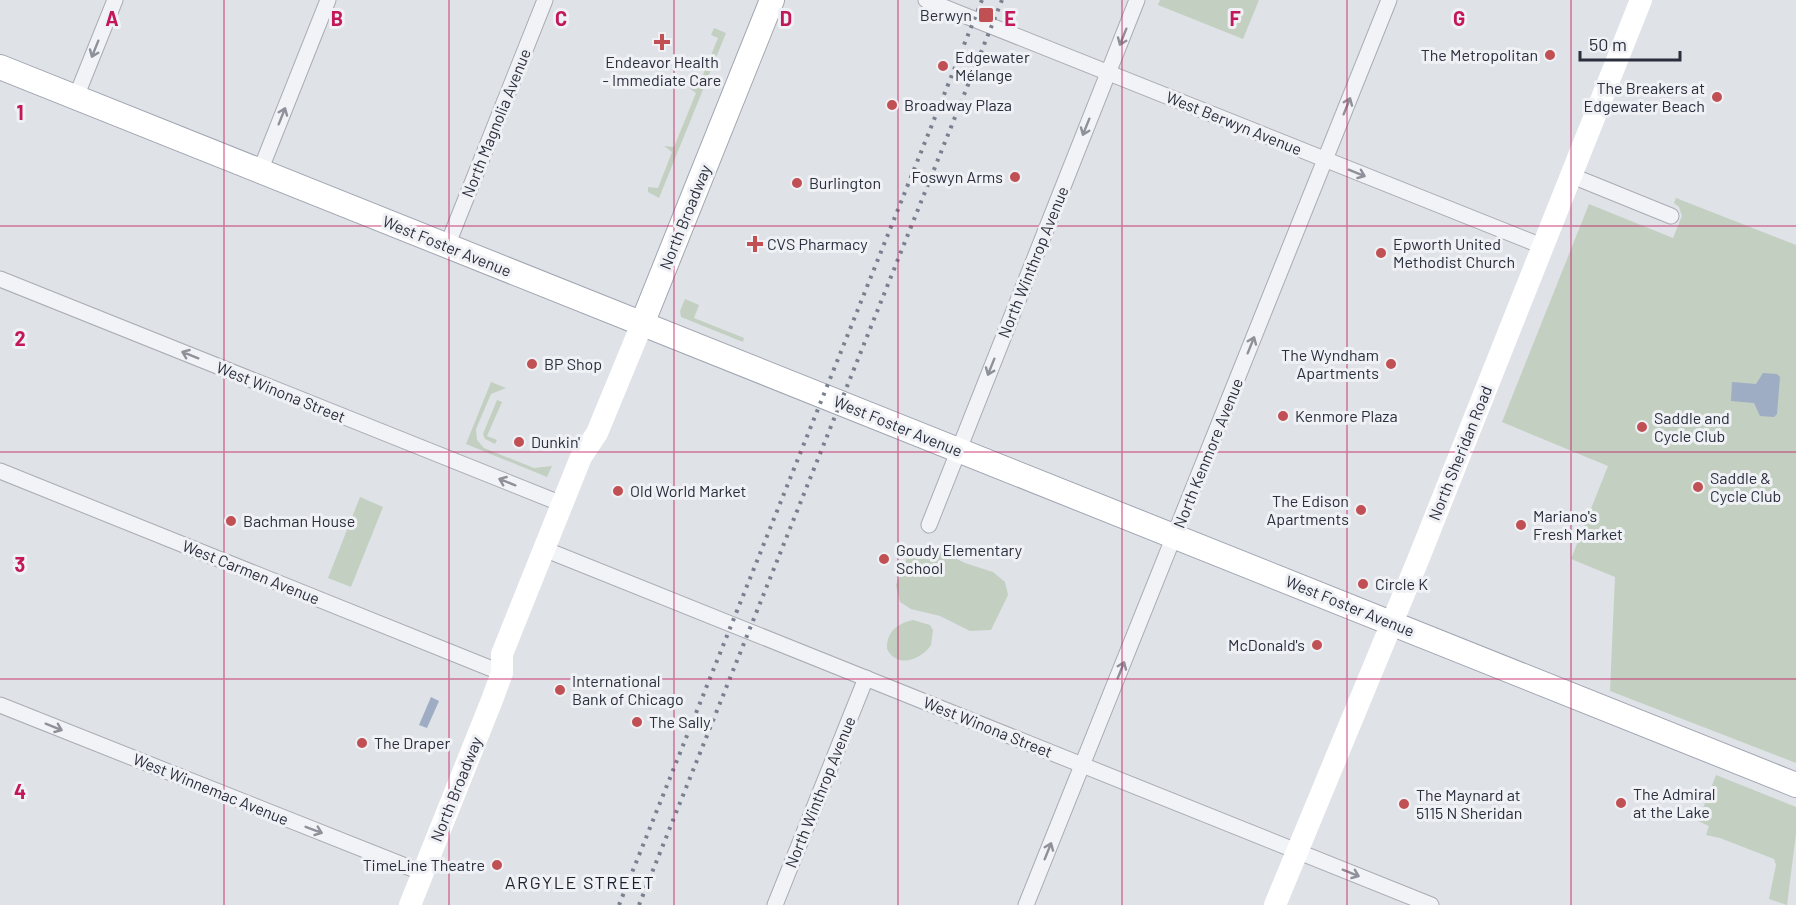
<svg xmlns="http://www.w3.org/2000/svg" width="1796" height="905" font-family="Barlow,sans-serif">
<style>
.green{fill:#c3d0c1}
.water{fill:#9eacc4}
.lines{fill:none;stroke-linecap:round;stroke-linejoin:round}
.minor-casing{stroke:#a9acb4;stroke-width:17}
.primary-casing{stroke:#a0a5b2;stroke-width:26}
.minor{stroke:#f2f3f6;stroke-width:15}
.secondary{stroke:#fff;stroke-width:22}
.primary{stroke:#fff;stroke-width:24}
.rail{stroke:#7a808f;stroke-width:4;stroke-dasharray:3 6;stroke-linecap:butt}
.oneway{stroke:#8e909a}
.grid{fill:none;stroke:#c2185b;stroke-width:1.5;stroke-opacity:0.55}
.poi-dot{fill:#c05053;stroke:#eff1f5;stroke-width:2}
.labels{text-anchor:middle;stroke-width:6;stroke-linejoin:round;paint-order:stroke}
.poi-label{font-size:16px;fill:#2a2e3d;stroke:#eff1f5;text-anchor:start}
.street-label{font-size:16px;fill:#2a2e3d;stroke:#eff1f5}
.neighbourhood-label{font-size:18px;letter-spacing:1.5px;fill:#1c202e;stroke:#eff1f5}
.grid-label{font-size:20px;text-anchor:middle;font-weight:bold;fill:#c2185b;stroke:#eff1f5;stroke-width:6;stroke-linejoin:round;paint-order:stroke}
</style>
<rect width="100%" height="100%" fill="#dfe2e7"/>
<g class="green">
<path d="M1160 0H1259L1243 39 1158 5Z"/>
<path d="M714 28 726 33 659 198 648 192V187L658 188 672 152 664 146 674 147 696 93 688 87H698L718 38 711 35Z"/>
<path d="M1676 198 1796 245V763L1610 691 1615 577 1571 559 1608 466 1502 422 1589 204 1673 238 1682 216 1679 207 1674 203Z"/>
<path d="M685 299 699 305 694 318 744 338 743 342 681 317 680 311Z"/>
<path d="M491 382 506 388 491 394 476 429 477 440 484 448 534 468 552 466 547 477 466 444Z"/>
<path d="M497 400 502 402 487 436 497 440 495 444 485 439 483 434Z"/>
<path d="M360 497 383 507 351 587 328 578Z"/>
<path d="M930 546 965 563 993 572 1005 582 1008 595 991 630 970 631 940 616 911 609 900 602 896 585 908 555 920 547Z"/>
<path d="M913 620 930 625 933 630 931 645C921 660 897 669 887 649 886 632 898 623 913 620Z"/>
<path d="M1716 775 1796 807V834L1787 905 1769 899 1776 865 1774 859 1720 838 1706 835 1709 826 1698 821Z"/>
</g>
<g class="water">
<path d="M1763 373 1777 374 1780 377 1777 414 1774 417 1760 416 1754 403 1731 401 1732 382 1756 384Z"/>
<path d="M431 697 439 701 427 728 419 725Z"/>
</g>
<g class="lines">
<g class="minor-casing">
<g id="minor">
<path d="M926 0 1542 246"/>
<path d="M76 97 115 0"/>
<path d="M260 171 328 0"/>
<path d="M1570 175 1671 216"/>
<path d="M447 246 545 0"/>
<path d="M0 279 562 504"/>
<path d="M0 471 502 673"/>
<path d="M929 525 1137 0"/>
<path d="M544 549 1431 905"/>
<path d="M0 705 423 873"/>
<path d="M775 905 866 678"/>
<path d="M1026 905 1389 0"/>
</g>
</g>
<g class="primary-casing">
<g id="primary">
<path d="M0 67 1796 785"/>
<path d="M642 324 772 0"/>
</g>
</g>
<use href="#minor" class="minor"/>
<g class="secondary">
<path d="M410 905 492 700 502 673V654L581 457 597 433 642 324"/>
<path d="M1275 905 1418 560 1641 0"/>
</g>
<use href="#primary" class="primary"/>
<g class="rail">
<path d="M619 905 982 0"/>
<path d="M639 905 1002 0"/>
</g>
</g>
<defs><path id="oneway-shaft" d="M-6 0H5M1.5-3L5.5 0L1.5 3" fill="none" stroke-width="1.6" stroke-linecap="round" stroke-linejoin="round" transform="scale(1.5)"/></defs>
<g class="oneway">
<use href="#oneway-shaft" transform="translate(1123 37) rotate(112)"/>
<use href="#oneway-shaft" transform="translate(95 49) rotate(112)"/>
<use href="#oneway-shaft" transform="translate(1347 106) rotate(-68)"/>
<use href="#oneway-shaft" transform="translate(282 116) rotate(-68)"/>
<use href="#oneway-shaft" transform="translate(1086 127) rotate(112)"/>
<use href="#oneway-shaft" transform="translate(1357 173) rotate(22)"/>
<use href="#oneway-shaft" transform="translate(1251 345) rotate(-68)"/>
<use href="#oneway-shaft" transform="translate(190 355) rotate(-158)"/>
<use href="#oneway-shaft" transform="translate(991 367) rotate(112)"/>
<use href="#oneway-shaft" transform="translate(507 482) rotate(-158)"/>
<use href="#oneway-shaft" transform="translate(1121 670) rotate(-68)"/>
<use href="#oneway-shaft" transform="translate(54 727) rotate(22)"/>
<use href="#oneway-shaft" transform="translate(314 830) rotate(21)"/>
<use href="#oneway-shaft" transform="translate(1048 851) rotate(-68)"/>
<use href="#oneway-shaft" transform="translate(1351 873) rotate(22)"/>
</g>
<path class="grid" d="M224 0V905M449 0V905M674 0V905M898 0V905M1122 0V905M1347 0V905M1571 0V905M0 226H1796M0 452H1796M0 679H1796"/>
<g class="poi-dot">
<rect x="978" y="7" width="16" height="16" rx="3"/>
<path d="M659 33h6v6h6v6h-6v6h-6v-6h-6v-6h6z"/>
<circle cx="1550" cy="55" r="6"/>
<circle cx="943" cy="66" r="6"/>
<circle cx="1717" cy="97" r="6"/>
<circle cx="892" cy="105" r="6"/>
<circle cx="1015" cy="177" r="6"/>
<circle cx="797" cy="183" r="6"/>
<path d="M752 235h6v6h6v6h-6v6h-6v-6h-6v-6h6z"/>
<circle cx="1381" cy="253" r="6"/>
<circle cx="532" cy="364" r="6"/>
<circle cx="1391" cy="364" r="6"/>
<circle cx="1283" cy="416" r="6"/>
<circle cx="1642" cy="427" r="6"/>
<circle cx="519" cy="442" r="6"/>
<circle cx="1698" cy="487" r="6"/>
<circle cx="618" cy="491" r="6"/>
<circle cx="1361" cy="510" r="6"/>
<circle cx="231" cy="521" r="6"/>
<circle cx="1521" cy="525" r="6"/>
<circle cx="884" cy="559" r="6"/>
<circle cx="1363" cy="584" r="6"/>
<circle cx="1317" cy="645" r="6"/>
<circle cx="560" cy="690" r="6"/>
<circle cx="637" cy="722" r="6"/>
<circle cx="362" cy="743" r="6"/>
<circle cx="1621" cy="803" r="6"/>
<circle cx="1404" cy="804" r="6"/>
<circle cx="497" cy="865" r="6"/>
</g>
<g class="labels">
<g class="poi-label">
<text x="972" y="21" text-anchor="end">Berwyn</text>
<text x="1538" y="61" text-anchor="end">The Metropolitan</text>
<text x="955" y="63">Edgewater<tspan x="955" dy="18">Mélange</tspan></text>
<text x="662" y="68" text-anchor="middle">Endeavor Health<tspan x="662" dy="18">- Immediate Care</tspan></text>
<text x="1705" y="94" text-anchor="end">The Breakers at<tspan x="1705" dy="18">Edgewater Beach</tspan></text>
<text x="904" y="111">Broadway Plaza</text>
<text x="1003" y="183" text-anchor="end">Foswyn Arms</text>
<text x="809" y="189">Burlington</text>
<text x="767" y="250">CVS Pharmacy</text>
<text x="1393" y="250">Epworth United<tspan x="1393" dy="18">Methodist Church</tspan></text>
<text x="1379" y="361" text-anchor="end">The Wyndham<tspan x="1379" dy="18">Apartments</tspan></text>
<text x="544" y="370">BP Shop</text>
<text x="1295" y="422">Kenmore Plaza</text>
<text x="1654" y="424">Saddle and<tspan x="1654" dy="18">Cycle Club</tspan></text>
<text x="531" y="448">Dunkin'</text>
<text x="1710" y="484">Saddle &amp;<tspan x="1710" dy="18">Cycle Club</tspan></text>
<text x="630" y="497">Old World Market</text>
<text x="1349" y="507" text-anchor="end">The Edison<tspan x="1349" dy="18">Apartments</tspan></text>
<text x="1533" y="522">Mariano's<tspan x="1533" dy="18">Fresh Market</tspan></text>
<text x="243" y="527">Bachman House</text>
<text x="896" y="556">Goudy Elementary<tspan x="896" dy="18">School</tspan></text>
<text x="1375" y="590">Circle K</text>
<text x="1305" y="651" text-anchor="end">McDonald's</text>
<text x="572" y="687">International<tspan x="572" dy="18">Bank of Chicago</tspan></text>
<text x="649" y="728">The Sally</text>
<text x="374" y="749">The Draper</text>
<text x="1633" y="800">The Admiral<tspan x="1633" dy="18">at the Lake</tspan></text>
<text x="1416" y="801">The Maynard at<tspan x="1416" dy="18">5115 N Sheridan</tspan></text>
<text x="485" y="871" text-anchor="end">TimeLine Theatre</text>
</g>
<g class="street-label">
<text transform="translate(496 123) rotate(-68)" y="6">North Magnolia Avenue</text>
<text transform="translate(1234 123) rotate(22)" y="6">West Berwyn Avenue</text>
<text transform="translate(685 217) rotate(-68)" y="6">North Broadway</text>
<text transform="translate(447 246) rotate(22)" y="6">West Foster Avenue</text>
<text transform="translate(1033 262) rotate(-68)" y="6">North Winthrop Avenue</text>
<text transform="translate(281 392) rotate(22)" y="6">West Winona Street</text>
<text transform="translate(898 426) rotate(22)" y="6">West Foster Avenue</text>
<text transform="translate(1208 453) rotate(-68)" y="6">North Kenmore Avenue</text>
<text transform="translate(1460 453) rotate(-68)" y="6">North Sheridan Road</text>
<text transform="translate(251 572) rotate(22)" y="6">West Carmen Avenue</text>
<text transform="translate(1350 606) rotate(22)" y="6">West Foster Avenue</text>
<text transform="translate(988 727) rotate(22)" y="6">West Winona Street</text>
<text transform="translate(211 789) rotate(22)" y="6">West Winnemac Avenue</text>
<text transform="translate(456 789) rotate(-68)" y="6">North Broadway</text>
<text transform="translate(820 792) rotate(-68)" y="6">North Winthrop Avenue</text>
</g>
<g class="neighbourhood-label">
<text x="580" y="889">ARGYLE STREET</text>
</g>
</g>
<g class="grid-label">
<text x="112" y="26">A</text>
<text x="337" y="26">B</text>
<text x="561" y="26">C</text>
<text x="786" y="26">D</text>
<text x="1010" y="26">E</text>
<text x="1235" y="26">F</text>
<text x="1459" y="26">G</text>
<text x="20" y="120">1</text>
<text x="20" y="346">2</text>
<text x="20" y="572">3</text>
<text x="20" y="799">4</text>
</g>
<path d="M1580 51v9h100v-9" fill="none" stroke="#2a2e3d" stroke-width="3"/>
<text x="1589" y="51" font-size="18" fill="#2a2e3d" stroke="#eff1f5" stroke-width="4.5" paint-order="stroke">50 m</text>
</svg>
